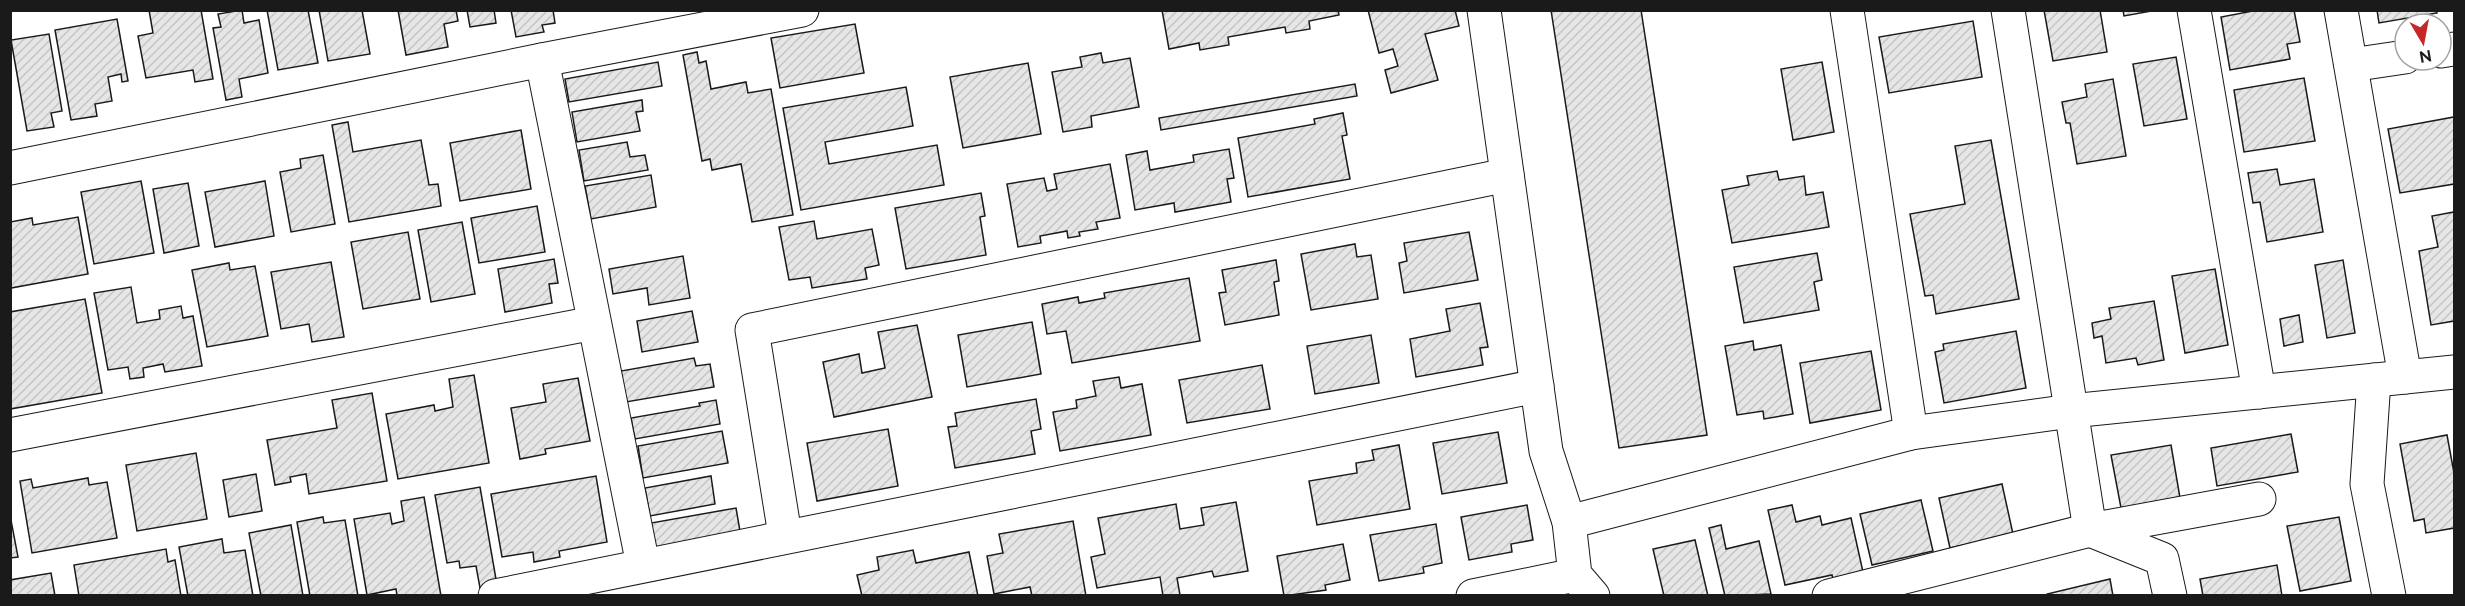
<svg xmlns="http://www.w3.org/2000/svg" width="2465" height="606" font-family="Raleway,sans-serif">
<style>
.building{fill:url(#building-hatch);stroke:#1a1a1a;stroke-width:1.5}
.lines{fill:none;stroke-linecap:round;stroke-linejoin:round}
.minor-casing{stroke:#1a1a1a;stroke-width:35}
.minor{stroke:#fff;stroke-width:33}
</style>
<defs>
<pattern id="building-hatch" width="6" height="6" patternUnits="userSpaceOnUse" patternTransform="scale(1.5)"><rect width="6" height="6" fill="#e6e6e6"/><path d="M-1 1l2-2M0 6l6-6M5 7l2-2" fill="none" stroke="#c5c5c5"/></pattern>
</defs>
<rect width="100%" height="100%" fill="#fff"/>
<g class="building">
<path d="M149 10H201L213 79 195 82 193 70 146 78 138 36 153 33Z"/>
<path d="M242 10 244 23 259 20 268 73 239 79 242 97 226 100 213 28 221 27 218 14Z"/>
<path d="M267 10H308L318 63 278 70Z"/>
<path d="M319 10H362L370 54 328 61Z"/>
<path d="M398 10H456L458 21 444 24 448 47 406 55Z"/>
<path d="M467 10H494L496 23 470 27Z"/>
<path d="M511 10H553L555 23 542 25 544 32 516 37Z"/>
<path d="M1162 10H1338L1339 15 1309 21 1310 29 1286 33 1285 27 1228 37 1229 45 1200 50 1199 43 1169 49Z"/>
<path d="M1368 10H1455L1459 26 1425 34 1438 80 1391 93 1385 70 1398 66 1393 49 1379 53Z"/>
<path d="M1551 10H1641L1707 435 1619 448Z"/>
<path d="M2044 10H2100L2107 52 2053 61Z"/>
<path d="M2123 10H2157L2124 16Z"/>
<path d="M2258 10H2294L2300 42 2287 44 2290 59 2230 70 2221 17Z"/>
<path d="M2377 10H2436L2437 13 2379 23Z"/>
<path d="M117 19 128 81 122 82 121 74 108 77 112 101 95 104 97 116 71 120 55 30Z"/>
<path d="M1973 21 1982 77 1889 93 1879 37Z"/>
<path d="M855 24 864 73 780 88 771 38Z"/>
<path d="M49 34 62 111 51 113 54 127 27 131 11 40Z"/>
<path d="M697 52 699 63 706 61 711 89 746 82 748 93 771 89 793 215 752 222 741 164 712 170 710 159 702 161 683 55Z"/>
<path d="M1101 53 1103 63 1130 58 1139 107 1091 116 1092 127 1063 132 1052 72 1082 67 1080 57Z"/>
<path d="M2176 57 2187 119 2144 126 2133 64Z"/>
<path d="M658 62 662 86 569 102 565 79Z"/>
<path d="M1822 62 1834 132 1793 140 1781 69Z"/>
<path d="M1028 63 1041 134 963 148 950 77Z"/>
<path d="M2304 78 2315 141 2244 152 2234 90Z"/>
<path d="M2113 79 2126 156 2077 164 2070 123H2066L2062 102 2087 97 2085 84Z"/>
<path d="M1355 84 1357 96 1161 130 1159 118Z"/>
<path d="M906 87 913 126 825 142 829 164 937 145 944 185 801 210 783 108Z"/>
<path d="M642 100 643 111 636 112 640 131 577 142 572 112Z"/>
<path d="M1343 113 1347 135 1342 136 1350 179 1248 197 1238 138 1315 124 1314 119Z"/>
<path d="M2454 117V184L2400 193 2388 129Z"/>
<path d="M348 122 353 152 421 140 429 185 438 184 441 206 349 222 332 125Z"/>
<path d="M521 130 531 189 460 201 450 143Z"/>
<path d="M1991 140 2019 299 1936 314 1933 295 1925 296 1910 214 1965 204 1955 146Z"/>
<path d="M627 142 630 157 645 155 648 170 584 181 579 150Z"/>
<path d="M1229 149 1234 178 1227 179 1231 202 1175 212 1174 203 1135 210 1126 155 1147 151 1150 170 1194 162 1193 155Z"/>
<path d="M323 155 335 224 291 232 280 172 301 168 300 159Z"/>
<path d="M1110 164 1120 218 1096 222 1098 229 1079 232 1080 236 1068 238 1067 231 1040 236 1041 243 1018 247 1007 184 1044 178 1047 191 1057 189 1054 174Z"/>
<path d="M2277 169 2280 185 2314 179 2323 232 2267 242 2260 202 2253 203 2248 173Z"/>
<path d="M1777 171 1779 180 1804 176 1806 195 1823 192 1829 227 1732 243 1722 190 1749 185 1747 176Z"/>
<path d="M651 175 656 207 591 219 585 186Z"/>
<path d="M141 181 154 253 94 264 81 192Z"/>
<path d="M265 181 274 236 215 247 205 192Z"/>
<path d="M188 183 199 246 164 253 153 189Z"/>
<path d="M981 193 985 216 980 217 986 255 906 269 895 208Z"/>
<path d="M537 206 545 252 479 263 471 218Z"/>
<path d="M2454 212V321L2431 325 2419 251 2438 247 2432 216Z"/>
<path d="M78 217 88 274 11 288 10 222 32 218 33 225Z"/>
<path d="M814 221 817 239 872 229 879 265 865 268 867 279 812 288 810 277 789 280 779 227Z"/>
<path d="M462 222 475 294 431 302 418 230Z"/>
<path d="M408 232 420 299 363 309 351 242Z"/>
<path d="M1469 232 1478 280 1404 293 1399 263 1407 261 1404 243Z"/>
<path d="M1355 244 1357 257 1371 255 1378 299 1311 310 1301 254Z"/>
<path d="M1817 253 1822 280 1814 282 1819 310 1744 323 1734 267Z"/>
<path d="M683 256 690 298 649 305 647 288 613 294 609 269Z"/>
<path d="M554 259 558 283 549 284 552 303 505 312 498 269Z"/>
<path d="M1276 260 1279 281 1274 282 1279 315 1225 325 1219 293 1226 292 1222 270Z"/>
<path d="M2343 260 2355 333 2327 338 2315 265Z"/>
<path d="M331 262 344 337 312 342 309 324 281 329 271 272Z"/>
<path d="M229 263 230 270 255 266 268 336 207 347 192 270Z"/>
<path d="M2215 269 2228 345 2185 353 2172 276Z"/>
<path d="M1189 278 1200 341 1072 363 1066 331 1047 334 1042 304 1078 297 1079 303 1105 298 1104 293Z"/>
<path d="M131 287 137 323 160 319 159 310 181 306 183 318 193 316 202 366 165 372 163 364 143 368 144 377 130 379 128 367 108 370 94 293Z"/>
<path d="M85 299 102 393 10 409V312Z"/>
<path d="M2154 301 2164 360 2138 365 2136 358 2106 363 2102 336 2094 338 2092 323 2111 319 2109 308Z"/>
<path d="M1480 303 1488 347 1480 348 1483 365 1416 377 1410 339 1450 331 1446 309Z"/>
<path d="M692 311 698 342 642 352 637 321Z"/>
<path d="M2299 315 2303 342 2284 346 2280 319Z"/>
<path d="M1032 322 1041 374 967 387 958 335Z"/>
<path d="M917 325 932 397 834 417 823 362 859 354 862 373 885 368 878 332Z"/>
<path d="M2016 331 2026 388 1944 403 1935 352 1944 350 1943 344Z"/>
<path d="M1371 335 1379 383 1315 394 1307 346Z"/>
<path d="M1753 341 1754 350 1781 345 1793 414 1764 419 1763 411 1737 415 1725 346Z"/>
<path d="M1871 351 1881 410 1810 423 1800 363Z"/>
<path d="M694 358 696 366 710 364 714 387 626 402 621 371Z"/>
<path d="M1262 365 1270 409 1187 423 1179 380Z"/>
<path d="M474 375 489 463 398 479 386 414 434 405 435 411 453 407 449 379Z"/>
<path d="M1119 377 1121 388 1142 384 1151 435 1060 451 1053 412 1077 408 1076 400 1096 396 1093 381Z"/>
<path d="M578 378 590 441 545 449 546 454 520 459 511 408 546 402 543 384Z"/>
<path d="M372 393 387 481 309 494 306 474 290 477 291 482 275 485 267 440 337 428 332 400Z"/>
<path d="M1036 399 1041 429 1031 431 1035 454 955 468 948 427 957 426 955 413Z"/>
<path d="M716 400 720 424 635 439 631 418 700 406 699 403Z"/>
<path d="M888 429 898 486 817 501 807 443Z"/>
<path d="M722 431 728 463 643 478 638 446Z"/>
<path d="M1498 432 1507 483 1442 494 1433 443Z"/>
<path d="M2291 434 2298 472 2217 486 2211 448Z"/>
<path d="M2447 435 2454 473V528L2426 533 2424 519 2414 521 2400 444Z"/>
<path d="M1399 445 1410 509 1317 525 1309 481 1357 473 1356 463 1374 460 1372 450Z"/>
<path d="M2171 445 2180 498 2121 508 2111 455Z"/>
<path d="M196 453 207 519 137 531 126 465Z"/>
<path d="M256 474 262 511 229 517 223 480Z"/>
<path d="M596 476 607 542 559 551 560 557 534 562 533 552 502 557 491 494Z"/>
<path d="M711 476 715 504 650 516 645 488Z"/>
<path d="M88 478 89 485 107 482 117 538 32 553 20 481 31 479 33 488Z"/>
<path d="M2002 484 2013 534 1950 548 1939 498Z"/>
<path d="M480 487 497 585 480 588 476 566 460 568 459 561 447 563 435 495Z"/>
<path d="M424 497 441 596H397L396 589 367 595 354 519 390 513 392 524 404 521 401 501Z"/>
<path d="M1921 500 1933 551 1872 565 1860 514Z"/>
<path d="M1236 502 1248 571 1214 577 1212 571 1177 578 1180 595 1176 596H1163L1160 577 1097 588 1091 557 1105 554 1098 518 1176 504 1180 529 1204 525 1201 508Z"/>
<path d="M1527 505 1533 540 1511 544 1512 552 1469 560 1461 517Z"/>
<path d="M1792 505 1796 522 1820 516 1822 525 1851 518 1863 572 1833 579 1832 575 1785 585 1768 510Z"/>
<path d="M736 508 741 537 656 552 651 523Z"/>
<path d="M10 515 18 557 10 558Z"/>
<path d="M323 517 324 523 345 520 358 596H310L297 522Z"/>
<path d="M2339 517 2351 581 2300 591 2287 526Z"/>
<path d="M1073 521 1086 596H1032L1030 587 994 594 987 556 1003 553 999 534Z"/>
<path d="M1436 524 1442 563 1423 567 1424 573 1379 581 1370 535Z"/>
<path d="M291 525 303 596H261L249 533Z"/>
<path d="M1721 525 1726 549 1759 541 1771 594 1725 596 1709 528Z"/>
<path d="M222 539 224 553 245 550 253 596H188L179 547Z"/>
<path d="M1695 540 1708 596H1664L1653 549Z"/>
<path d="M1343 544 1350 580 1325 585 1326 590 1284 596 1277 556Z"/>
<path d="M166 549 168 562 175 560 181 596H79L74 565Z"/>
<path d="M913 550 916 563 969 552 978 596H862L857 575 879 570 877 557Z"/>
<path d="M2277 565 2282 596H2203L2200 579Z"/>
<path d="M51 573 55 596H10V580Z"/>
<path d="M2110 579 2113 596H2047V594Z"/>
</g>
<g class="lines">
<g class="minor-casing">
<g id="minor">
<path d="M1484 10 1546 451 1569 522 1575 575 1593 596"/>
<path d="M1847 10 1911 433"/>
<path d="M2008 10 2090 530 2162 559 2170 596"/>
<path d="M2194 10 2259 392"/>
<path d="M2341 10 2405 377"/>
<path d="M2441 51 2454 49"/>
<path d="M542 60 643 565"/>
<path d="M2351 65 2405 57"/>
<path d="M10 168 542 60 802 10"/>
<path d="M2374 380 2367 484 2389 596"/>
<path d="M10 435 594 323"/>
<path d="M1569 522 1911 433 2071 411 2454 372"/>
<path d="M785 535 752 330 1507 175"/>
<path d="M495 596 1537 386"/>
<path d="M1473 596 1575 575"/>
<path d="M1829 596 2090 530 2259 499"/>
</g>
</g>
<use href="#minor" class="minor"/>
</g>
<rect width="2465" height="606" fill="none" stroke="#1a1a1a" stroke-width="24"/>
<g transform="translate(2423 42) rotate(170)"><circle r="28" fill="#ffffff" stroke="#a3a3a3" stroke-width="1.5"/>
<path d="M0-4.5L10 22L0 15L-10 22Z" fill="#c62828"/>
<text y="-9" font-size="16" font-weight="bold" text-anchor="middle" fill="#1a1a1a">N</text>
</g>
</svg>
